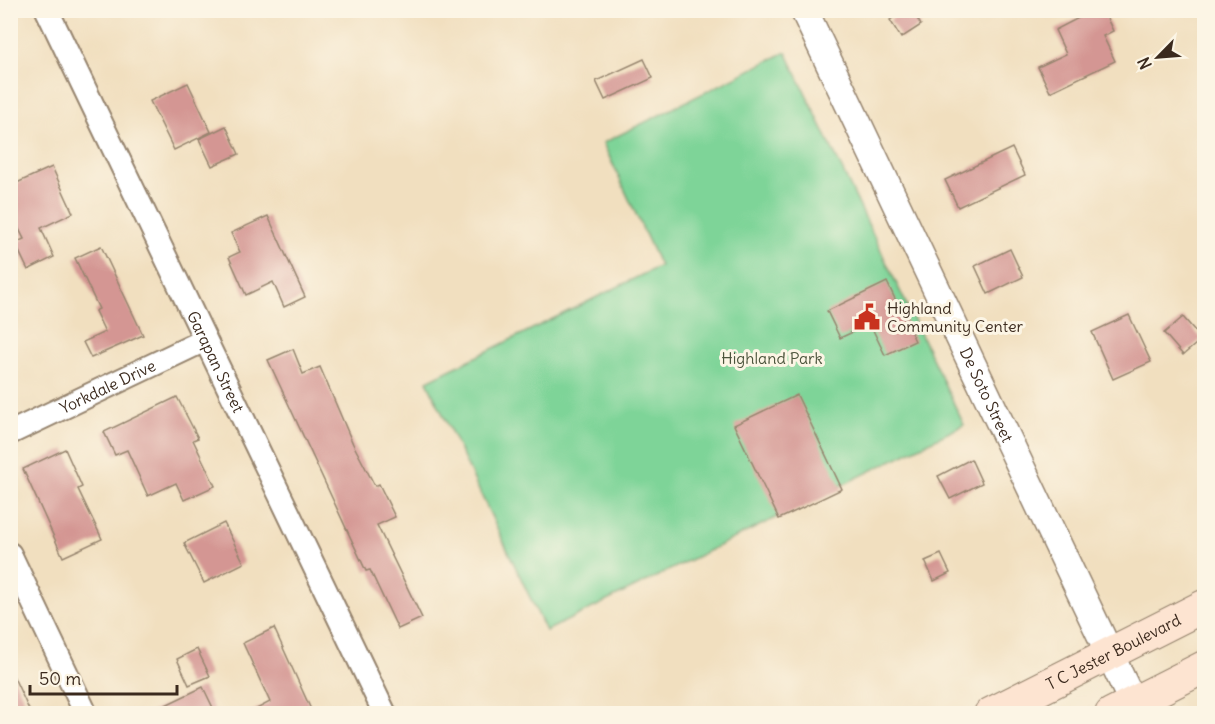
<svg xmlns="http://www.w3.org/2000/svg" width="1215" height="724" font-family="Delius,sans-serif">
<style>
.green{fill:#7ed498;stroke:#5c7f5b;stroke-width:1.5}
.building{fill:#d49693}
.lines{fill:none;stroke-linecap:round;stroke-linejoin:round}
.minor-casing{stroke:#96846e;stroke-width:26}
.tertiary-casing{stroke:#96846e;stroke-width:30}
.secondary-casing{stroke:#96846e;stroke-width:34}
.minor{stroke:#fff;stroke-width:22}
.tertiary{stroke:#fff;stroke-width:27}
.secondary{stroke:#fde4d1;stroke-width:32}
.labels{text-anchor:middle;stroke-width:6;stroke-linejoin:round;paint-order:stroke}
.poi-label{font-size:16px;fill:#3b2a1e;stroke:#fcf5e5;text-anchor:start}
.park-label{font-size:16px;fill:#4c543c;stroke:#fcf5e5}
.street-label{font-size:16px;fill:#3b2a1e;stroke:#fcf5e5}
</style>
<rect width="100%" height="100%" fill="#fcf5e5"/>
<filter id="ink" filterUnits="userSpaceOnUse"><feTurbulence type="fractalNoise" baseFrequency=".0167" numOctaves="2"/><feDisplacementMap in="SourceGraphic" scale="12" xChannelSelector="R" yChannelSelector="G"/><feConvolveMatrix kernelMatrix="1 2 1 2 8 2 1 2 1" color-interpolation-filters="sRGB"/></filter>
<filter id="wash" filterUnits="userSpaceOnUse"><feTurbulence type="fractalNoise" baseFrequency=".008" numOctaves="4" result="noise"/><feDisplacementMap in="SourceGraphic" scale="24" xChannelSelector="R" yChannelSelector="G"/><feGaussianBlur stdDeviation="1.35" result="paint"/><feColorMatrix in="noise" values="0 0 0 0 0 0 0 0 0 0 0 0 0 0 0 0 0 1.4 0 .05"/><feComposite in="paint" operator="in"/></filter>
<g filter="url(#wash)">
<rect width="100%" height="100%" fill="#f1dfbf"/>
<path class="green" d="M786 52 964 425 546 631 427 381 660 266 603 143Z"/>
<g id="blocks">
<g class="building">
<path d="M905 10H912L921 25 901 38 890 20Z"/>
<path d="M1094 10H1103L1113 31 1103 36 1115 61 1050 92 1038 67 1066 54 1055 30Z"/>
<path d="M644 59 653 78 605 100 596 81Z"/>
<path d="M188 83 211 132 174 150 150 101Z"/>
<path d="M226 126 239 154 212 166 199 139Z"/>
<path d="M1012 148 1025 175 958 207 945 180Z"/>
<path d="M52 167 73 213 41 228 54 257 28 270 15 243 24 239 10 211V186Z"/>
<path d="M268 216 305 297 284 307 273 282 246 295 229 257 240 252 231 233Z"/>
<path d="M101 246 143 335 91 358 83 342 105 332 95 311 99 309 75 258Z"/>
<path d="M1010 249 1023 277 988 294 975 266Z"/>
<path d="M887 282 915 341 885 355 870 324 840 338 827 311Z"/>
<path d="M1129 315 1151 362 1113 379 1092 332Z"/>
<path d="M1183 317 1202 339 1183 355 1164 333Z"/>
<path d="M293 349 303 374 320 367 353 444 375 486 379 484 395 517 377 525 422 618 398 629 370 570 366 571 268 360Z"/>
<path d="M797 395 842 489 779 519 734 425Z"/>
<path d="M177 397 198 438 193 440 215 486 184 500 176 483 148 496 127 450 115 455 104 432Z"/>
<path d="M65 449 82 487 78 489 102 539 63 557 23 469Z"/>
<path d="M971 459 982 483 950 499 938 476Z"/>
<path d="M224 523 244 563 204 583 184 543Z"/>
<path d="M941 554 950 573 934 581 925 561Z"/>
<path d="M274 628 313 714H247L270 702 243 643Z"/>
<path d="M197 649 210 676 189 685 177 659Z"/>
<path d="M10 669 31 714H10Z"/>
<path d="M203 687 216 714H147Z"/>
</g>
</g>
</g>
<g filter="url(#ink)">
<use href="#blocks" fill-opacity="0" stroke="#96846e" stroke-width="1.5"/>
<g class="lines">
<g class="minor-casing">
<g id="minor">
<path id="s1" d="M47 10 385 714"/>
<path id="s2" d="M10 433 205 340"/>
<path d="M10 554 86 714"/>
</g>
</g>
<g class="tertiary-casing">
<g id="tertiary">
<path id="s3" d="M804 10 1133 703"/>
</g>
</g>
<g class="secondary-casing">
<g id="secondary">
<path id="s4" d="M990 714 1204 606"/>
<path d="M1111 714 1204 667"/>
</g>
</g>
<use href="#minor" class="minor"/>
<use href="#tertiary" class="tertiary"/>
<use href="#secondary" class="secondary"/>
</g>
</g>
<defs>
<g id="civic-bare" transform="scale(2.07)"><path d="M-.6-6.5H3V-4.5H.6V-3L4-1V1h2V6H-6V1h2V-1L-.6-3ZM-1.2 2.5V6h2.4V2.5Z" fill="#c8321e" stroke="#fcf5e5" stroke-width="2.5" paint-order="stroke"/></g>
</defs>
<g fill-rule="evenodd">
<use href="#civic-bare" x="867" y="317"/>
</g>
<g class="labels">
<g class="poi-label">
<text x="887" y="314">Highland<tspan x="887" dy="18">Community Center</tspan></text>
</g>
<g class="park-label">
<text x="772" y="364">Highland Park</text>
</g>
<g class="street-label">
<text dy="6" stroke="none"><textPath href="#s1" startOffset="390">Garapan Street</textPath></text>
<text dy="6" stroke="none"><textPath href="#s2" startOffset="108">Yorkdale Drive</textPath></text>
<text dy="6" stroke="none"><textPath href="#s3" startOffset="426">De Soto Street</textPath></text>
<text dy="6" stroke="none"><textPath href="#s4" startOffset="138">T C Jester Boulevard</textPath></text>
</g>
</g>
<rect width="1215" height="724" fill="none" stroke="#fcf5e5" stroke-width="36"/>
<g transform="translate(1158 57) rotate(245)" stroke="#fcf5e5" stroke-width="4.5" paint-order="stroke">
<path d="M0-4.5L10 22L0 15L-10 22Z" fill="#3b2a1e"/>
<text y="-9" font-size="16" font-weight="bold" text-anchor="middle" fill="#3b2a1e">N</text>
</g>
<path d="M30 685v9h147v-9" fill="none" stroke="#3b2a1e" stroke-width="3"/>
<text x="39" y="685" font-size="18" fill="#3b2a1e" stroke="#fcf5e5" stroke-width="4.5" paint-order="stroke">50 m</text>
</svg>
